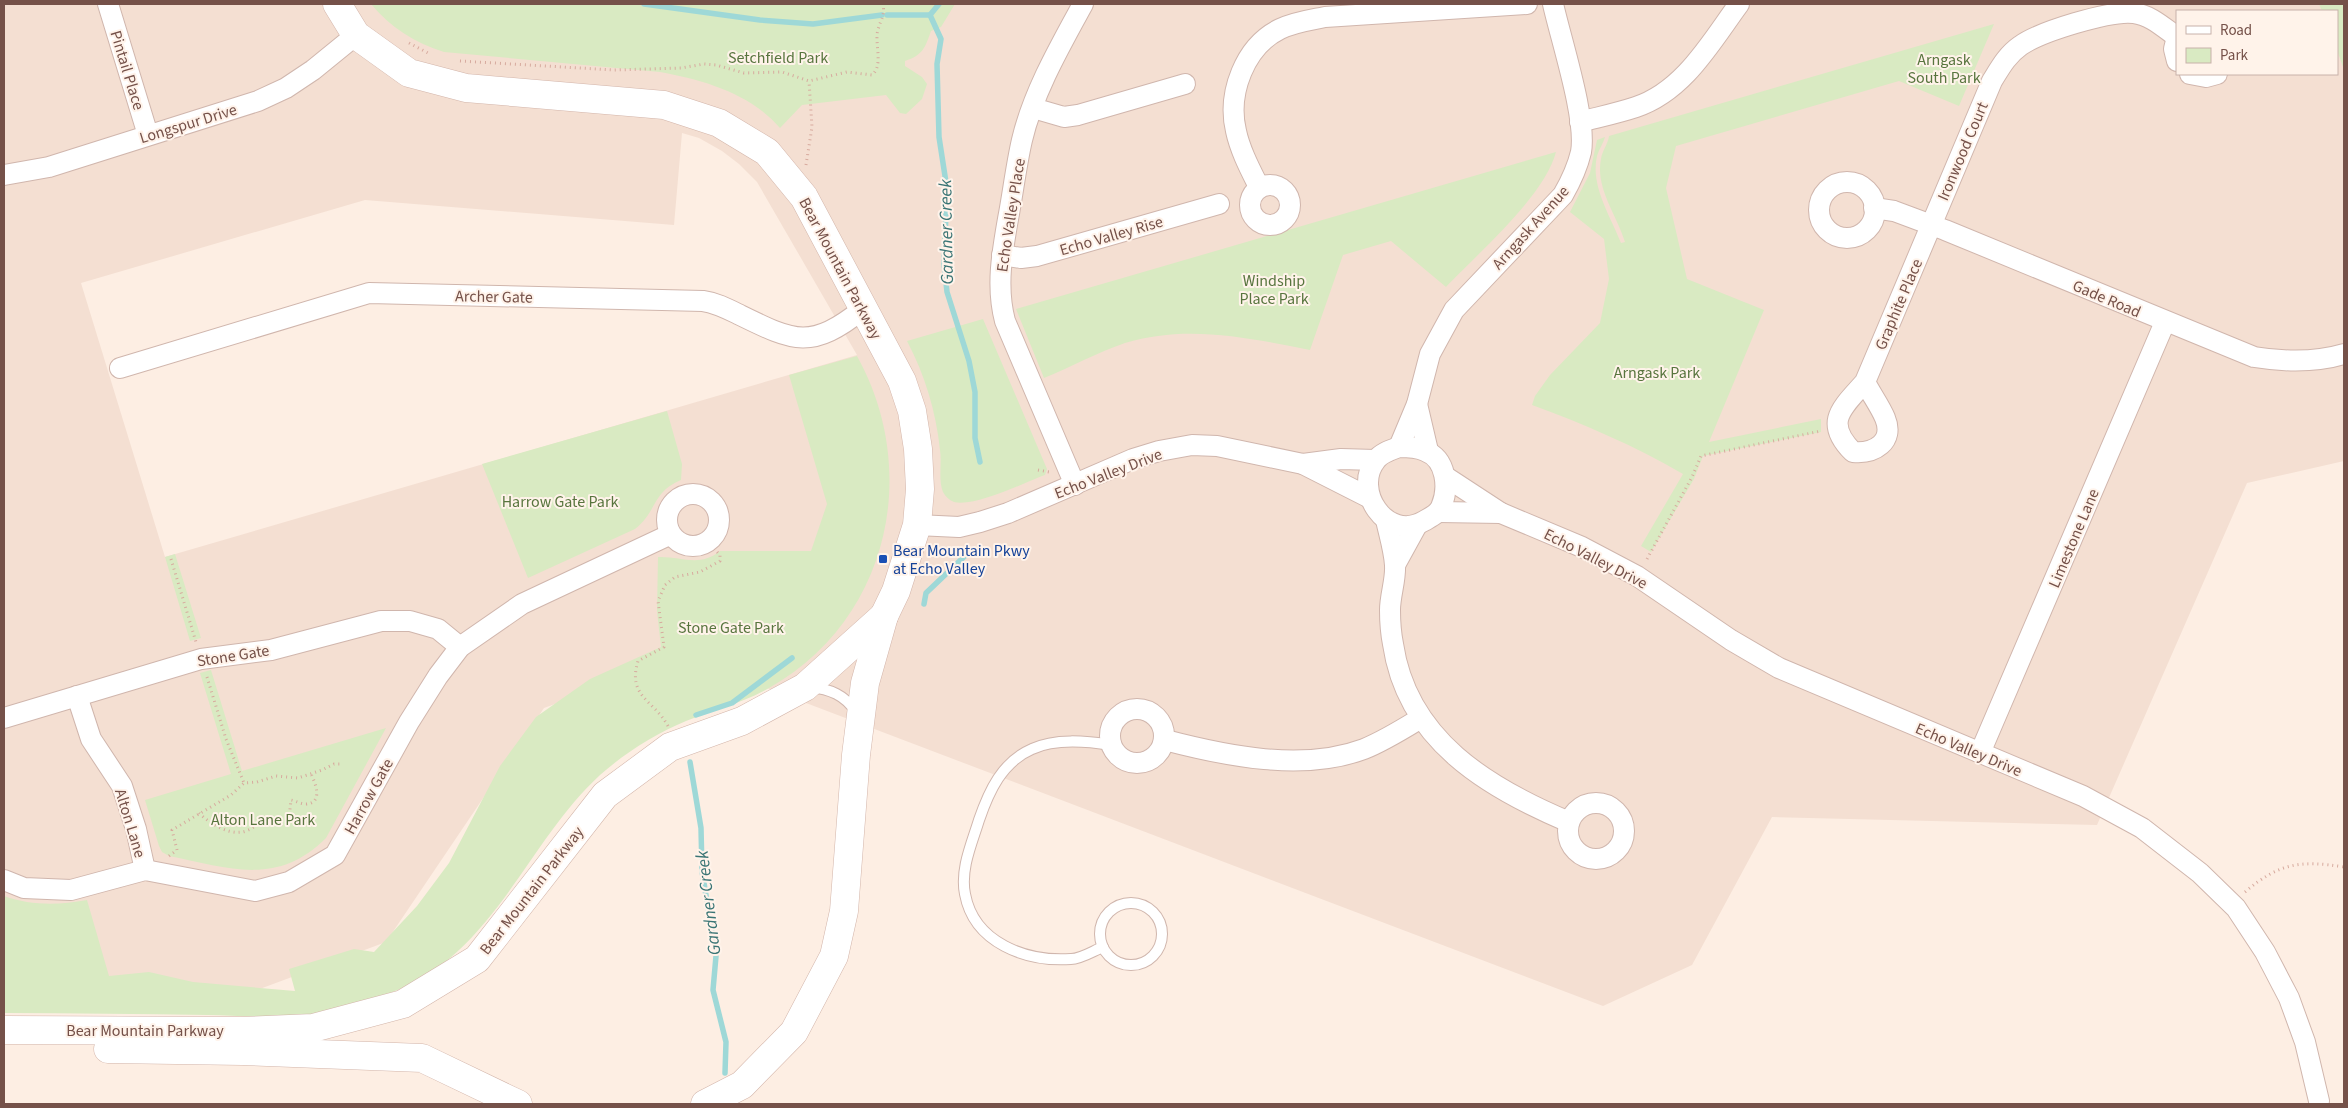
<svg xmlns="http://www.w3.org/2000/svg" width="2348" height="1108" font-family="'Source Sans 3',sans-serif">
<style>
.residential{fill:#f4dfd2;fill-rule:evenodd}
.green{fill:#d9eac2}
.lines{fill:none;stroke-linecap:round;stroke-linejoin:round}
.stream{stroke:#9ed8d7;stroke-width:5.5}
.lane-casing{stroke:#d0b6ad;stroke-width:12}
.street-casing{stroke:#d0b6ad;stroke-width:22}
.secondary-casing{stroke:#d3b5aa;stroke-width:29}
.path{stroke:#d7aa9e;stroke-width:3;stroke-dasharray:1 4;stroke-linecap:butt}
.lane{stroke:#fff;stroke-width:10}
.street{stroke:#fff;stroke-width:20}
.secondary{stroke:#fff;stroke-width:28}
.transit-dot{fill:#1a4fb4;stroke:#fff3ea;stroke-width:2}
.labels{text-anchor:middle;stroke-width:4;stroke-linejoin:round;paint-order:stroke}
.park-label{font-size:16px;fill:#58753e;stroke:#fff3ea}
.street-label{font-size:16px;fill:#755149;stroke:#fff3ea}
.transit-label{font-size:16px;fill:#164399;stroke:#fff3ea;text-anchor:start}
.water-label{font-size:18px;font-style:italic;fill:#397474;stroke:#fff3ea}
</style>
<rect width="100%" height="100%" fill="#fdeee3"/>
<path class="residential" d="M4 4H2344V461L2247 483 2097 825 1772 817 1692 965 1603 1006 685 657 544 708 386 942 257 990 4 971ZM2177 11H2337V74H2177ZM682 133 699 138 722 151 739 164 757 182 857 355 165 557 81 283 365 200 674 225Z"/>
<g class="green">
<path d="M371 4H955L941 27 931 31C925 48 923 55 905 61V66L922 77 927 84 922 99 906 114 900 113 886 95 802 105 780 128C750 93 703 80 660 72L444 52C415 43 390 27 371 4Z"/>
<path d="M2319 4H2344V70L2337 50V11H2322Z"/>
<path d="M1994 24 1959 106 1899 81 1676 146 1666 188 1687 279 1764 310 1709 442 1821 419V432L1703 456 1694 479 1651 552 1641 546 1683 474C1635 446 1584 424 1532 405L1535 396 1550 375 1600 323 1609 279 1604 239 1570 212 1590 173 1597 140 1605 137C1603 144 1599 149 1597 156 1590 186 1611 217 1621 243L1625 242C1617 215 1595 188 1601 159 1602 151 1608 144 1609 136Z"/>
<path d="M1556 152C1544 197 1479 252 1446 287L1391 241 1343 255 1310 350C1249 338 1187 324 1125 343 1098 352 1071 367 1044 378L1016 309Z"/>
<path d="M983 319 1047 469 1045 475C1023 483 976 507 954 502 949 500 945 496 943 492 938 480 942 463 940 450 936 412 925 375 907 341Z"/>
<path d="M857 356C922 473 888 621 769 688 743 703 714 710 686 721 655 734 625 753 600 775 524 845 492 960 384 995 361 1002 334 1011 310 1015 277 1020 241 1015 208 1015 140 1014 72 1013 4 1013V896C32 906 59 905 87 900L109 976 149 972 193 982 295 991 289 969 354 949 374 952 417 906 449 863 500 766 536 717 590 679 661 647 657 611 658 557C681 556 699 568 720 551H811L827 504 789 375Z"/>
<path d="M667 411 682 464 681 480C652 492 657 512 635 529L528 578 482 464Z"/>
<path d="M175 554 201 638 190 641 165 557Z"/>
<path d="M211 670 242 771 386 728 326 838C277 887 229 868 169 856L162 852 159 846 145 800 231 774 200 673Z"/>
</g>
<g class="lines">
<g class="stream">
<path d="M644 4 760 20 813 24 882 15"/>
<path d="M939 4 930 15 941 39 937 64 939 137 947 189 944 264 947 292 969 361 975 392V438L980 462"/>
<path d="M887 15H930"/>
<path d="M924 604 926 593 967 554"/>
<path d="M696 715 732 703 792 658"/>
<path d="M690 762 701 828 702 871 716 956 713 990 726 1042 725 1073"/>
</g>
<g class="lane-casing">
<g id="lane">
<path d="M810 687C830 689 845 695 856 712"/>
<circle cx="1131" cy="934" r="31"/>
<path d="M1103 947C1093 951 1081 959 1071 959 1026 962 974 943 965 894 960 869 972 843 979 820 989 791 1002 762 1032 749 1055 738 1086 741 1111 745"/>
</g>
</g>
<g class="street-casing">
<g id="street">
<path d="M108 4 148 135"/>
<path d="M2177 37 2174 49 2177 61"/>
<path d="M2190 74 2206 77 2217 74"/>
<path d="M1033 108 1064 117 1078 115 1185 84"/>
<path d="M1580 122C1599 117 1618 113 1636 107 1684 91 1711 42 1739 4"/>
<path d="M4 175 49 167 258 101 286 88 313 70 356 35"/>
<circle cx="1847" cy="210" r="28"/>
<circle cx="1270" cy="205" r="20"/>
<path d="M1259 187C1250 169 1240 150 1236 131 1227 93 1245 46 1280 29 1294 22 1310 20 1325 17L1527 4"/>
<path d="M1874 208 1894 211 1945 230 2254 357C2285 362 2314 363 2344 354"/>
<path d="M1002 255 1021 258 1037 256 1219 204"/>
<path d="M120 368 369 293 703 301C717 303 728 309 740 315 795 342 811 350 863 309"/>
<path d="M1865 382C1871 394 1880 406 1885 418 1895 442 1874 454 1853 452 1823 422 1842 408 1865 382L1992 81C2000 68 2007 55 2020 46 2039 32 2110 10 2134 13 2150 15 2163 27 2177 37"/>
<path d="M1417 404 1428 451"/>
<path d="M1399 447 1417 404 1430 354 1454 310 1563 195C1571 181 1577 169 1581 152 1587 119 1561 40 1553 4"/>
<path d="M1399 447C1408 447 1417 447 1425 451 1447 459 1449 489 1441 507 1438 514 1431 517 1424 521 1386 543 1352 489 1376 460 1381 453 1391 450 1399 447Z"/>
<path d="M1303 464 1341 459 1375 460"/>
<path d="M1446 477 1501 513 1582 547 1637 576 1731 640 1779 668 2083 796 2142 828 2200 873 2236 908 2265 952 2289 998 2305 1042 2319 1101"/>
<path d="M1075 485 1005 321C996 287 1002 253 1008 219 1013 193 1016 166 1022 140 1033 93 1060 46 1083 4"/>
<circle cx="693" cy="520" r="26"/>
<path d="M1439 512 1501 513"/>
<path d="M1386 520C1389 534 1394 550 1395 565 1396 580 1390 595 1390 610 1390 621 1391 634 1393 644 1407 740 1488 788 1569 822"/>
<path d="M917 525 959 527 980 522 1008 513 1133 459 1159 451 1192 445 1217 446 1303 464 1370 498"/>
<path d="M1395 565 1417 525"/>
<path d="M77 696 91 739 122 786 136 829 145 870"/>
<circle cx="1137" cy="736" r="27"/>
<path d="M4 718 201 659 271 650 381 621H410L438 629 460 647"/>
<path d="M1165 740C1226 756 1303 772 1364 749 1384 741 1403 729 1421 718"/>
<path d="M1980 753 2165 322"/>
<circle cx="1596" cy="831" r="28"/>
<path d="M4 880 24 888 71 890 145 870 255 891 289 882 335 855 409 722 438 676 460 647 522 604 669 535"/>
</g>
</g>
<g class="secondary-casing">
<g id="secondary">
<path d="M337 4 356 35 409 73 466 88 664 105 719 123 767 152 804 197 902 381 912 411 918 449 920 489 917 525 896 591 884 616 865 683 856 755 844 911 834 956 794 1032 742 1085 705 1104"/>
<path d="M4 1030 243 1031 313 1028 403 1004 477 959 605 795 670 747 742 721 805 687 884 616"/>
<path d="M108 1049 243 1051 422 1058 518 1104"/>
</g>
</g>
<g class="path">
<path d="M409 43 428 53"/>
<path d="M460 61 614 70 681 68 704 64 716 65 744 73 782 72 809 81 847 72 872 75C884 65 874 43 878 30 881 18 885 17 883 4"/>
<path d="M806 165 812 127 809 81"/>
<path d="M1038 470 1049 472"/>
<path d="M171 559 196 642"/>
<path d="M1647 559 1692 477 1701 456 1821 431"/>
<path d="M207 677 226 739 244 783"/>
<path d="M668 726C654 700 627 697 638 661L664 647 658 601 665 585 675 577 700 572 720 561V555L708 542"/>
<path d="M199 813C210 824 233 838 248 830 254 828 256 824 262 823 271 822 278 826 286 824L289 818 291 800C296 801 301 804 306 804 323 803 316 784 311 774"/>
<path d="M169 856 177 850 172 830 231 795 244 783 257 782 276 776 298 778 322 770 334 764H341"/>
<path d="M2245 892C2279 863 2300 860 2344 867"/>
</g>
<use href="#lane" class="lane"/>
<use href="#street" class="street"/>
<use href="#secondary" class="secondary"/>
</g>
<rect class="transit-dot" x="878" y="554" width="10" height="10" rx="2.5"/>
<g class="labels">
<g class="park-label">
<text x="778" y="63">Setchfield Park</text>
<text x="1944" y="65">Arngask<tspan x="1944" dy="18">South Park</tspan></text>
<text x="1274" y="286">Windship<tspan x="1274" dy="18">Place Park</tspan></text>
<text x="1657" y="378">Arngask Park</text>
<text x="560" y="507">Harrow Gate Park</text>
<text x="731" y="633">Stone Gate Park</text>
<text x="263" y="825">Alton Lane Park</text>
</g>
<g class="street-label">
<text transform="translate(128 70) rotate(73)" y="6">Pintail Place</text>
<text transform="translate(188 123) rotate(-17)" y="6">Longspur Drive</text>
<text transform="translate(1962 151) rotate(-67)" y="6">Ironwood Court</text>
<text transform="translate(1010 215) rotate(-81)" y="6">Echo Valley Place</text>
<text transform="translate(1530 227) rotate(-48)" y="6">Arngask Avenue</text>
<text transform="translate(1111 235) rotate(-16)" y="6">Echo Valley Rise</text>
<text transform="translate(841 268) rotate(62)" y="6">Bear Mountain Parkway</text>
<text transform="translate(494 296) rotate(1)" y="6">Archer Gate</text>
<text transform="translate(2107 298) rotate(23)" y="6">Gade Road</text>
<text transform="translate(1898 304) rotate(-67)" y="6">Graphite Place</text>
<text transform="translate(1108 473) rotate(-21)" y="6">Echo Valley Drive</text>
<text transform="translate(2073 538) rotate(-67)" y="6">Limestone Lane</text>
<text transform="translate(1596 558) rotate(27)" y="6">Echo Valley Drive</text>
<text transform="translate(233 655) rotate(-9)" y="6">Stone Gate</text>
<text transform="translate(1969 749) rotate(23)" y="6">Echo Valley Drive</text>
<text transform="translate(368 796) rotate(-61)" y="6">Harrow Gate</text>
<text transform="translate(131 823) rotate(73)" y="6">Alton Lane</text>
<text transform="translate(531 890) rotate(-52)" y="6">Bear Mountain Parkway</text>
<text x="145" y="1036">Bear Mountain Parkway</text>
</g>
<g class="transit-label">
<text x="893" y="556">Bear Mountain Pkwy<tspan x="893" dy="18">at Echo Valley</tspan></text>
</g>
<g class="water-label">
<text transform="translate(946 232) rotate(-91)" y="6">Gardner Creek</text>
<text transform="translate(708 903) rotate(-97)" y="6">Gardner Creek</text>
</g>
</g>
<rect width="2348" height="1108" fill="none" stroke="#755149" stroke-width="10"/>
<rect x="2176" y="10" width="162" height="65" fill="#fff3ea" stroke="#c8b2aa"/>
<rect x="2186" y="26" width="25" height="8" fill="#ffffff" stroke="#c8b2aa"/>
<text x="2220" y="35" font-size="15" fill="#755149">Road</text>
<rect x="2186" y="48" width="25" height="15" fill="#d9eac2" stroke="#c8b2aa"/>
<text x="2220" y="60" font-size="15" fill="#755149">Park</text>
</svg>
